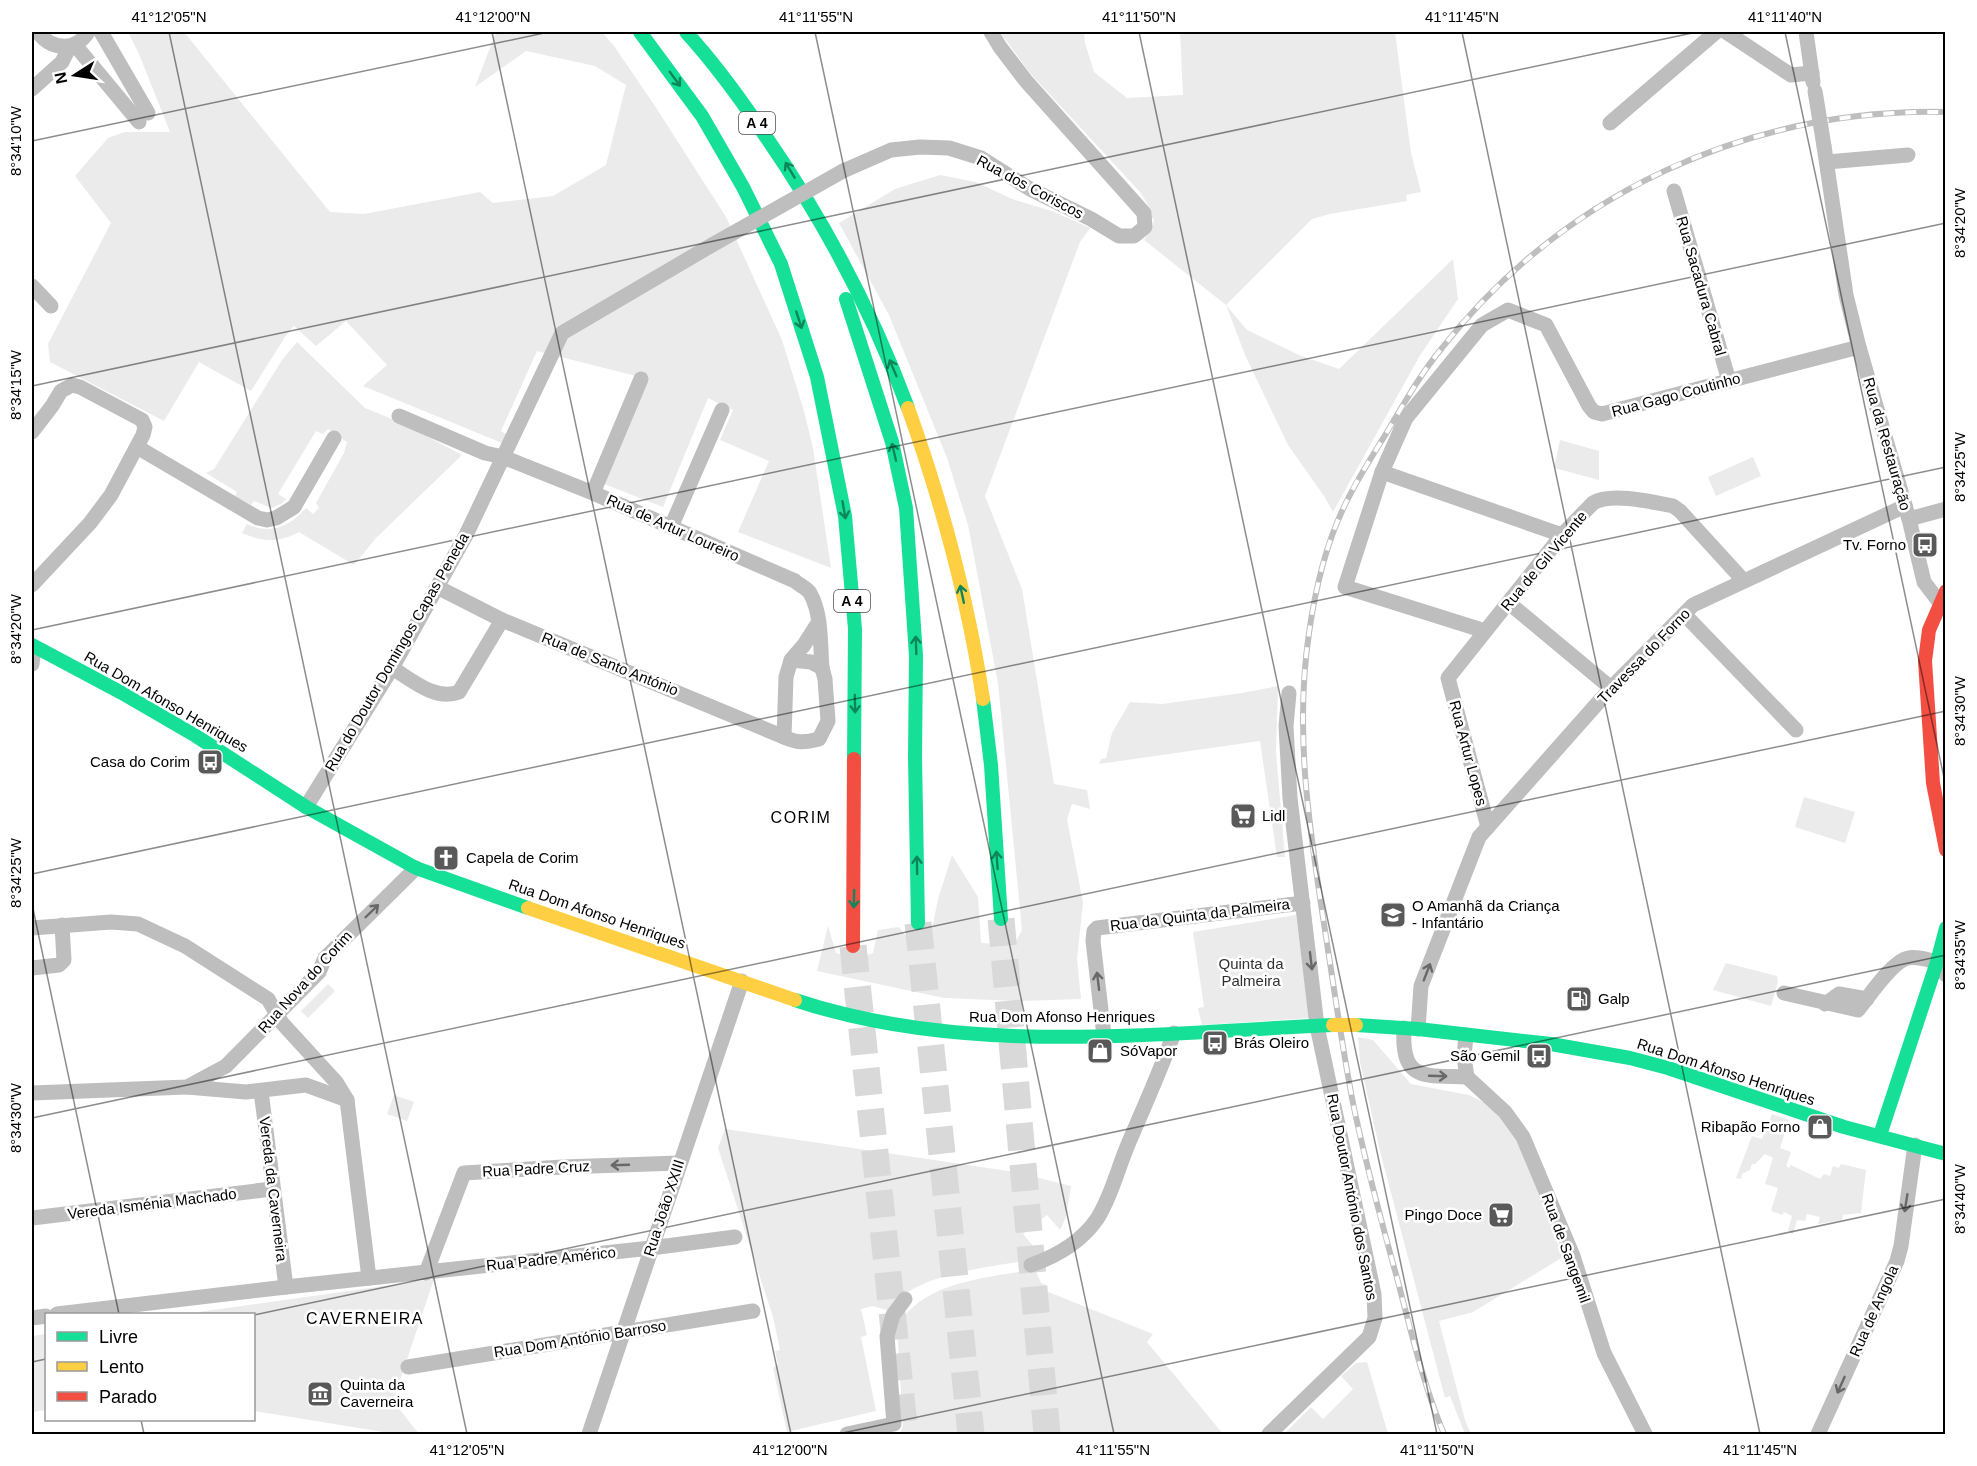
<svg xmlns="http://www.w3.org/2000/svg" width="1977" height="1466" font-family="Arial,sans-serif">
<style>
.green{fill:#ebebeb}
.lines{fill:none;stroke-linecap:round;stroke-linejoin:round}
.highway-tunnel{stroke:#d9d9d9;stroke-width:27;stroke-dasharray:27 14;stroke-linecap:butt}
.street{stroke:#bebebe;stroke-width:15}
.fast{stroke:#16e098;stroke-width:14}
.slow{stroke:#ffcf43;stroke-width:14}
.jam{stroke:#f24e42;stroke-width:14}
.rail-casing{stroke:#bebebe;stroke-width:6}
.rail{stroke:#fff;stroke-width:4;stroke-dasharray:11;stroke-linecap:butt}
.street-bridge{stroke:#bebebe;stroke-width:15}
.slow-bridge{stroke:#ffcf43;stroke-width:14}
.oneway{stroke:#0d865b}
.oneway2{stroke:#686868}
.ticks{fill:none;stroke:#000;stroke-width:1.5;stroke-opacity:0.45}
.labels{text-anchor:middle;stroke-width:5;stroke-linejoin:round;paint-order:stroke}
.shield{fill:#fff;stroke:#4c4c4c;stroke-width:1.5}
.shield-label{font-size:14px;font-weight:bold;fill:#000}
.street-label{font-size:15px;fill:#000;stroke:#fff}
.poi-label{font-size:15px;fill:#000;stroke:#fff;text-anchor:start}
.park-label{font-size:15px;fill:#313131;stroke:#fff}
.neighbourhood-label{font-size:16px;letter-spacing:1.5px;fill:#000;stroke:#fff}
.neatline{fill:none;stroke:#000;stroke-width:2}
.ticks-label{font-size:15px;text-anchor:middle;fill:#000}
</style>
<rect width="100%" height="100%" fill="#fff"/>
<g class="green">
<path d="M128 32H184L330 212 364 214 480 192 493 203 553 196 606 165 626 85 595 66 526 51 475 87 496 32H602L614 46 655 106 726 217 782 340 804 411 813 448 831 568 738 532 769 461 720 440 733 410 708 398 663 507 604 484 648 379 537 351 501 431 506 434 502 443 363 386 387 365 346 321 316 346 294 326 285 337 251 391 199 362 164 421 50 362 48 344 111 223 75 176 108 138 125 132H170L139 54Z"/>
<path d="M1000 32H1084L1085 43 1094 72 1127 98 1183 95 1180 32H1395L1411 153 1421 192 1406 195 1407 201 1330 214 1312 219 1226 305 1247 330 1299 355 1339 369 1453 259 1458 299 1419 357 1333 512 1324 496 1288 445 1245 355 1226 305 1144 240 1153 225 1154 219 1148 216 1150 208 1140 192 1029 72Z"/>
<path d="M940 175 976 182 1012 199 1052 211 1090 228 1080 242 985 496 1022 589 1054 784 1087 790 1090 809 1072 804 1067 819 1083 903 1077 959 1081 999 1020 1001 944 998 817 971 828 926 836 953 856 959 873 953 878 930 899 927 909 940 916 944 930 939 938 899 952 855 978 897 981 943 1014 945 1022 930 998 683 968 525 947 458 889 315 839 223 895 189Z"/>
<path d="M297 342 365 408 402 423 462 455 376 538 354 565 299 532C279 543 263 542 242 533L247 524C271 535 289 527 306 508L313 514 319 508 316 503 344 453 347 442 328 429 323 434 316 431 278 494 286 499 281 504 271 508 254 501 251 505 235 496 237 492 206 473 214 469 282 360Z"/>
<path d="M1560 440 1599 451V480L1554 468Z"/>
<path d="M1753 457 1761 476 1716 496 1708 477Z"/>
<path d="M1278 686 1276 752 1285 857H1277L1260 741 1099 764 1101 759 1106 758 1112 733 1130 702 1162 704 1242 693Z"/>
<path d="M1804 797 1855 812 1845 843 1795 827Z"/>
<path d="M1296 915 1309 1018 1202 1025 1198 1008 1204 1007 1193 932Z"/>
<path d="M1726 963 1777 976 1778 982 1771 1006 1713 990Z"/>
<path d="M328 984 335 991 308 1018 301 1011Z"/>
<path d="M1358 1037 1373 1040 1411 1084 1469 1095 1491 1106 1522 1149 1563 1257 1473 1312 1439 1321 1465 1420 1471 1434H1465L1450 1396 1445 1398 1380 1151 1360 1062Z"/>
<path d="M394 1095 414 1102 407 1121 387 1114Z"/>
<path d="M1772 1114 1789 1120 1780 1148 1791 1152 1786 1166 1789 1168 1791 1165 1820 1179 1824 1174 1830 1176 1833 1166 1839 1168 1841 1164 1866 1170 1861 1213 1843 1215 1842 1220 1818 1224 1820 1217 1807 1214 1805 1221 1797 1220 1793 1234 1788 1230 1792 1216 1784 1212 1782 1215 1771 1211 1778 1188 1765 1184 1773 1158 1765 1154 1755 1164H1752L1750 1170 1742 1174 1741 1179 1736 1178 1752 1136 1762 1139Z"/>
<path d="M725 1129 1015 1172 1071 1186 1066 1217 1060 1230 1047 1215 1023 1234 1040 1254 1036 1259C998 1266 908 1273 890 1311L873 1306 861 1309 867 1335 861 1337 876 1411 787 1432 773 1368 778 1364 775 1351 780 1350 773 1317 718 1148Z"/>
<path d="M1035 1269 1041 1283 1047 1286 1044 1287 1046 1291 1153 1334 1147 1342 1223 1434H900L903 1425 897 1327C924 1280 986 1279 1035 1269Z"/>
<path d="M434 1279 393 1401 419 1434H396L254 1411V1314H184Z"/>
<path d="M46 1334V1410L32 1412V1336Z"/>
<path d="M1367 1362 1388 1434H1284L1311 1407 1323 1419 1353 1389 1341 1376 1356 1363Z"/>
</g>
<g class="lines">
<g class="highway-tunnel">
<path d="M1001 919 1047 1434"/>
<path d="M918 923 971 1434"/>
<path d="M853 946 905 1434"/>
</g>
<g class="street">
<path d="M38 32C51 50 76 52 88 32"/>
<path d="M101 32 148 113"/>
<path d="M1726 32 1791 75 1812 73"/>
<path d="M1806 32 1813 82"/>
<path d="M75 45 139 122"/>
<path d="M32 89 62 62 70 46"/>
<path d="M1610 123 1716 32"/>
<path d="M1824 146 1846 295 1859 347 1909 519 1924 582 1940 603 1946 607"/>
<path d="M1827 162 1908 155"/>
<path d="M843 171 891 150 920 147 949 148 981 158 1030 189 1091 219 1119 236H1134L1145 227 1144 213 1026 81 1000 47 991 32"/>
<path d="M1674 191 1729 381"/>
<path d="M32 286 51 306"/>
<path d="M399 416 485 453 503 457 593 493 795 581C799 585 807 588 810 593 822 614 820 644 822 668"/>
<path d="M32 432 52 406 61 391 72 385 80 387 142 420 145 427 143 435 111 495 90 523 32 585"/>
<path d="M137 447 258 518 267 520 276 518 294 507 334 438"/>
<path d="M1382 472 1562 535"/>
<path d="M593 493 641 379"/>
<path d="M1909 519 1946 509"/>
<path d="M671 527 722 410"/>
<path d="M437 587 502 620 784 737"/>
<path d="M1509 603 1611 688"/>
<path d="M1684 614 1796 730"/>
<path d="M1485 631 1345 587 1382 472 1406 418 1482 325 1508 310 1546 325 1589 406 1594 412 1602 414 1859 347"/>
<path d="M791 660 811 662 822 668 825 679 828 721 819 739C804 743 797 743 784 737L786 677 791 660 804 645 818 623"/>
<path d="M32 664 34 647"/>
<path d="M392 668C412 680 435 701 459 692L502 620"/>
<path d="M306 807 392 668 466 535 562 333 712 245"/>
<path d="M1488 827 1448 678 1562 535 1593 503C1610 492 1653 502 1673 506L1680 511 1743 580"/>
<path d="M32 928 111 922 138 924 185 946 268 999 282 1023 336 1082 347 1100 369 1278"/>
<path d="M32 968 59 965 64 960 62 925"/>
<path d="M1784 993 1858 1010C1869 997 1892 961 1908 958 1918 956 1928 960 1937 962L1946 975"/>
<path d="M1825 1004 1839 994 1867 999"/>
<path d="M1404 1028C1401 1082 1424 1075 1467 1077"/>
<path d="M1418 1029 1421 986 1479 837 1611 688 1693 605 1905 506"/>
<path d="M1466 1035 1464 1057 1467 1077 1505 1112 1523 1137 1573 1256 1604 1353 1645 1434"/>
<path d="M1104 1036 1093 941 1094 931 1097 928 1303 903"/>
<path d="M187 1087 246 1092 306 1085 347 1100"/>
<path d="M261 1091 286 1287"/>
<path d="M32 1093 187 1087 226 1066 319 972 325 958 416 868"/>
<path d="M32 1218 272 1189"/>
<path d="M1031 1265C1057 1256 1081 1242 1097 1219 1111 1197 1117 1171 1127 1147 1143 1109 1160 1072 1174 1033"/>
<path d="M426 1273 464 1173 563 1167 679 1163"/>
<path d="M57 1314 286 1287 651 1248 735 1237"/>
<path d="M32 1318 46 1316"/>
<path d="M408 1367 753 1311"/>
<path d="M589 1434 742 981"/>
<path d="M847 1434 894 1424 887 1336 893 1315 905 1299"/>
<path d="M1269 1434 1369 1337 1375 1318 1374 1294 1317 1026 1290 798 1286 726 1289 693"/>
<path d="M1818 1434 1897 1261 1901 1246 1915 1145"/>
</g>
<g class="fast">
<path d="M640 32 702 116 743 187 781 264 817 377 845 516 855 629 854 759"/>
<path d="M686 32C715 64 740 98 764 134 823 219 872 311 908 408"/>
<path d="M846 299 892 442 906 508 916 656 915 757 918 923"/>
<path d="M32 645 122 693 196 736 306 807 416 868 528 908"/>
<path d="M983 699 991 765 1001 919"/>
<path d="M795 1000C965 1057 1157 1033 1333 1025"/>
<path d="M1356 1025 1418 1029 1551 1044 1630 1058 1668 1068 1844 1127 1946 1154"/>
<path d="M1880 1135 1937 962 1946 928"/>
</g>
<g class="slow">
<path d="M908 408C942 503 968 600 983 699"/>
<path d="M528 908 795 1000"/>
</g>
<g class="jam">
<path d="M1946 591 1929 630 1925 661 1933 783 1946 850"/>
<path d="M853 946 854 759"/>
</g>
<g class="rail-casing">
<path id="rail" d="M1444 1434C1423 1384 1411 1331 1397 1278 1381 1220 1365 1162 1353 1103 1343 1052 1336 1001 1328 950 1312 844 1293 740 1309 633 1315 591 1325 547 1343 509 1356 480 1374 454 1390 427 1406 400 1422 372 1442 348 1564 193 1749 108 1946 112"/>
</g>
<use href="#rail" class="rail"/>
<g class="street-bridge">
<path d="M1815 91 1824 146"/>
<path d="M712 245 843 171"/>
</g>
<path class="slow-bridge" d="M1333 1025H1356"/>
</g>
<defs><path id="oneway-shaft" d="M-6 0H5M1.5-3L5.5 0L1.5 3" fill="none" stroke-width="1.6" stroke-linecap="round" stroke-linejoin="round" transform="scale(1.5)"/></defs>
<g class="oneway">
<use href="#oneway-shaft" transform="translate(675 79) rotate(54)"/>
<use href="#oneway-shaft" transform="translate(790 170) rotate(-121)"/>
<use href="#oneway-shaft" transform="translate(799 320) rotate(72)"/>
<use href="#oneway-shaft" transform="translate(893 368) rotate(-113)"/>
<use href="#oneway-shaft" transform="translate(894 452) rotate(-103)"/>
<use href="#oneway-shaft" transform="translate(844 510) rotate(80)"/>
<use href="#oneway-shaft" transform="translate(962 594) rotate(-102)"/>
<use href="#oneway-shaft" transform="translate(916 645) rotate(-92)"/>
<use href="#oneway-shaft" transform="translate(855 704) rotate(89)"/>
<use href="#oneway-shaft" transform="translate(997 860) rotate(-94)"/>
<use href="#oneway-shaft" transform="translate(917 865) rotate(-91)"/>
<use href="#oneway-shaft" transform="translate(854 899) rotate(91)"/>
</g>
<g class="oneway2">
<use href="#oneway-shaft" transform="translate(372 911) rotate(-44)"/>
<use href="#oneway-shaft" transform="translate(1311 961) rotate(83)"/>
<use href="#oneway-shaft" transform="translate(1427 972) rotate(-69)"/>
<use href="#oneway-shaft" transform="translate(1098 981) rotate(-97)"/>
<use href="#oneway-shaft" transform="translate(1438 1076) rotate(2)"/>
<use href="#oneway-shaft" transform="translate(620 1165) rotate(178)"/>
<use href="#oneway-shaft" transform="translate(1906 1203) rotate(99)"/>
<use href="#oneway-shaft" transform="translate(1841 1385) rotate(114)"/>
</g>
<path class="ticks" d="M169 32 467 1434M492 32 791 1434M815 32 1114 1434M1139 32 1437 1434M1462 32 1760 1434M1785 32 1946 787M32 141 549 32M32 386 1697 32M32 630 1946 223M32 874 1946 467M32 904 119 1314M32 1118 1946 711M254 1315 1946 955M32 1362 46 1359M141 1420 144 1434M838 1434 1946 1199"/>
<defs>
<g id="bus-square" transform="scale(1.35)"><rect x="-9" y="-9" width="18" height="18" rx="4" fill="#595959" stroke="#fff"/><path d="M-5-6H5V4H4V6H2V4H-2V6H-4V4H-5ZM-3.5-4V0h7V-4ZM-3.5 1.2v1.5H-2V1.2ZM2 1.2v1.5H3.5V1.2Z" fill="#fff"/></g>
<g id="supermarket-square" transform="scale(1.35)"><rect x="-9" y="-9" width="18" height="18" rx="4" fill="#595959" stroke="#fff"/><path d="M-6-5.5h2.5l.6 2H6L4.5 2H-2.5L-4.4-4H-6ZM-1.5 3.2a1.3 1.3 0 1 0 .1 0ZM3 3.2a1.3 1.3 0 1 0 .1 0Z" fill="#fff"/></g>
<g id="church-square" transform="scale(1.35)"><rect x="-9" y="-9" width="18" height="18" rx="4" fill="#595959" stroke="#fff"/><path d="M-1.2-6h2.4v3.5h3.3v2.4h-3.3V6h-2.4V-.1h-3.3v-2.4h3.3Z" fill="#fff"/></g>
<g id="school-square" transform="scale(1.35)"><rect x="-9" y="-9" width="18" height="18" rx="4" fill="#595959" stroke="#fff"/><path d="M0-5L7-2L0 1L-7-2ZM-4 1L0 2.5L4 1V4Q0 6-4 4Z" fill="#fff"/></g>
<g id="fuel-square" transform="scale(1.35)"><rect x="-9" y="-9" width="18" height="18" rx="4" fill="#595959" stroke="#fff"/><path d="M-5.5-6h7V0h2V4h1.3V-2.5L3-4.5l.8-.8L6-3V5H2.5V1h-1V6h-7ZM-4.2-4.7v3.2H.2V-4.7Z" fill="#fff"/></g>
<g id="shop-square" transform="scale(1.35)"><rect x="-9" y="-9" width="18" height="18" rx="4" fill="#595959" stroke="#fff"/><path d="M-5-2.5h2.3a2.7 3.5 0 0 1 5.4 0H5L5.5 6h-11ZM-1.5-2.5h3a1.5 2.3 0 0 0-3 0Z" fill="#fff"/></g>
<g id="museum-square" transform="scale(1.35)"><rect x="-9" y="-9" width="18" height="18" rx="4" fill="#595959" stroke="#fff"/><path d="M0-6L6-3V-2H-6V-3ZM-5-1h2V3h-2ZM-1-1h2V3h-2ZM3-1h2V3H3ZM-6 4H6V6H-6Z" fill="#fff"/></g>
</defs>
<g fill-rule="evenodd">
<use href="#bus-square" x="1925" y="545"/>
<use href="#bus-square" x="210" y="762"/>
<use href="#supermarket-square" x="1243" y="816"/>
<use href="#church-square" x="446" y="858"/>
<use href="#school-square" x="1393" y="915"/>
<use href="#fuel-square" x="1579" y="999"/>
<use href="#bus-square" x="1215" y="1043"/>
<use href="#shop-square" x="1100" y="1051"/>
<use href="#bus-square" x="1539" y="1056"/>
<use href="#shop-square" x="1820" y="1127"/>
<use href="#supermarket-square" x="1501" y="1215"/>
<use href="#museum-square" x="320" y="1394"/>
</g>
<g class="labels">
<g class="shield">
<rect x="739" y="112" width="36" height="22" rx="4.5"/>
<rect x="834" y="590" width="36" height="22" rx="4.5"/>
</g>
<g class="shield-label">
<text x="757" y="128">A 4</text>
<text x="852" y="606">A 4</text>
</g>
<g class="street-label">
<text transform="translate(1030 187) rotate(28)" y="5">Rua dos Coriscos</text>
<text transform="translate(1701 286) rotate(74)" y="5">Rua Sacadura Cabral</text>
<text transform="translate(1676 395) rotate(-15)" y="5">Rua Gago Coutinho</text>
<text transform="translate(1887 444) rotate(74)" y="5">Rua da Restauração</text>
<text transform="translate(673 528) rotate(24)" y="5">Rua de Artur Loureiro</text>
<text transform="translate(1544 561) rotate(-50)" y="5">Rua de Gil Vicente</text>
<text transform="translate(397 652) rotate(-60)" y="5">Rua do Doutor Domingos Capas Peneda</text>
<text transform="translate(1644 656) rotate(-46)" y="5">Travessa do Forno</text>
<text transform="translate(610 664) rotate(22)" y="5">Rua de Santo António</text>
<text transform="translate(166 702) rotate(30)" y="5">Rua Dom Afonso Henriques</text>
<text transform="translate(1468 753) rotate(75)" y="5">Rua Artur Lopes</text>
<text transform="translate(597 914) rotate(19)" y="5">Rua Dom Afonso Henriques</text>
<text transform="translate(1200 915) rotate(-7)" y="5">Rua da Quinta da Palmeira</text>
<text transform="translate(305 982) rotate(-48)" y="5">Rua Nova do Corim</text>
<text x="1062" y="1022">Rua Dom Afonso Henriques</text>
<text transform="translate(1726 1072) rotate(18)" y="5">Rua Dom Afonso Henriques</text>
<text transform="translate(536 1169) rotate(-3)" y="5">Rua Padre Cruz</text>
<text transform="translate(273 1189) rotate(83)" y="5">Vereda da Caverneira</text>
<text transform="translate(1352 1197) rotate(79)" y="5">Rua Doutor António dos Santos</text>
<text transform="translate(152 1204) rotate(-7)" y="5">Vereda Isménia Machado</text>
<text transform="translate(664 1208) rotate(-72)" y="5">Rua João XXIII</text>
<text transform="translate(1566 1248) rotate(70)" y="5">Rua de Sangemil</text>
<text transform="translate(551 1259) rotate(-6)" y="5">Rua Padre Américo</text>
<text transform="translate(1874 1311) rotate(-66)" y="5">Rua de Angola</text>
<text transform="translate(580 1339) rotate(-9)" y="5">Rua Dom António Barroso</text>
</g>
<g class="poi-label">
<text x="1906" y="550" text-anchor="end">Tv. Forno</text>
<text x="190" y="767" text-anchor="end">Casa do Corim</text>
<text x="1262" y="821">Lidl</text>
<text x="466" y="863">Capela de Corim</text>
<text x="1412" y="911">O Amanhã da Criança<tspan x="1412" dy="17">- Infantário</tspan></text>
<text x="1598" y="1004">Galp</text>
<text x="1234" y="1048">Brás Oleiro</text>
<text x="1120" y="1056">SóVapor</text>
<text x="1520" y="1061" text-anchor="end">São Gemil</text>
<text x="1800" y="1132" text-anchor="end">Ribapão Forno</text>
<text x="1482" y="1220" text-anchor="end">Pingo Doce</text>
<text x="340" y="1390">Quinta da<tspan x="340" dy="17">Caverneira</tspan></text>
</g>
<g class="park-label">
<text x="1251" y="969">Quinta da<tspan x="1251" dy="17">Palmeira</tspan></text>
</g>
<g class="neighbourhood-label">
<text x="801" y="823">CORIM</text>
<text x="365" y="1324">CAVERNEIRA</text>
</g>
</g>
<rect width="1977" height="1466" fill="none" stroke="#ffffff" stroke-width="66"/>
<rect x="45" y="1313" width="210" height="108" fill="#ffffff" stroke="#999999" stroke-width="1.5"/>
<rect x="57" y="1332" width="30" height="9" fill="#16e098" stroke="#999999" stroke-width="1.5"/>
<text x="99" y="1343" font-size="18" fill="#000000">Livre</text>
<rect x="57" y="1362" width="30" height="9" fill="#ffcf43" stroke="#999999" stroke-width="1.5"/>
<text x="99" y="1373" font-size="18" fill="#000000">Lento</text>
<rect x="57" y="1392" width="30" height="9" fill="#f24e42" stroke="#999999" stroke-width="1.5"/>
<text x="99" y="1403" font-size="18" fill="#000000">Parado</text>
<g transform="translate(75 75) rotate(258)" stroke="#ffffff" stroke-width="4.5" paint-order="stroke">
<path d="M0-4.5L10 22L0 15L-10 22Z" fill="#000000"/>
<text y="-9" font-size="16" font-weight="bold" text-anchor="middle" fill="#000000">N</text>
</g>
<rect x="33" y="33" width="1911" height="1400" class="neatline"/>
<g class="ticks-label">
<text x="169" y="22">41°12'05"N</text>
<text x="493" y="22">41°12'00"N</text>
<text x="816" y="22">41°11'55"N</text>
<text x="1139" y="22">41°11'50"N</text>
<text x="1462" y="22">41°11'45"N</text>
<text x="1785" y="22">41°11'40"N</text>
<text transform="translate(16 141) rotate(-90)" y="5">8°34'10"W</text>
<text transform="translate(1960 223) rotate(-90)" y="5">8°34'20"W</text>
<text transform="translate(16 385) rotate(-90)" y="5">8°34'15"W</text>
<text transform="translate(1960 467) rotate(-90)" y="5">8°34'25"W</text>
<text transform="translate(16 629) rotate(-90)" y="5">8°34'20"W</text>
<text transform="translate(1960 711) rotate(-90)" y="5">8°34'30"W</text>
<text transform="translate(16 873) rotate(-90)" y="5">8°34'25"W</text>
<text transform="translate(1960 955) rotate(-90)" y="5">8°34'35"W</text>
<text transform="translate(16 1118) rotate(-90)" y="5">8°34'30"W</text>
<text transform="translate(1960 1199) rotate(-90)" y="5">8°34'40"W</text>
<text x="467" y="1455">41°12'05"N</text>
<text x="790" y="1455">41°12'00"N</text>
<text x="1113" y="1455">41°11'55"N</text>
<text x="1437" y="1455">41°11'50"N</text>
<text x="1760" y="1455">41°11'45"N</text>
</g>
</svg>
